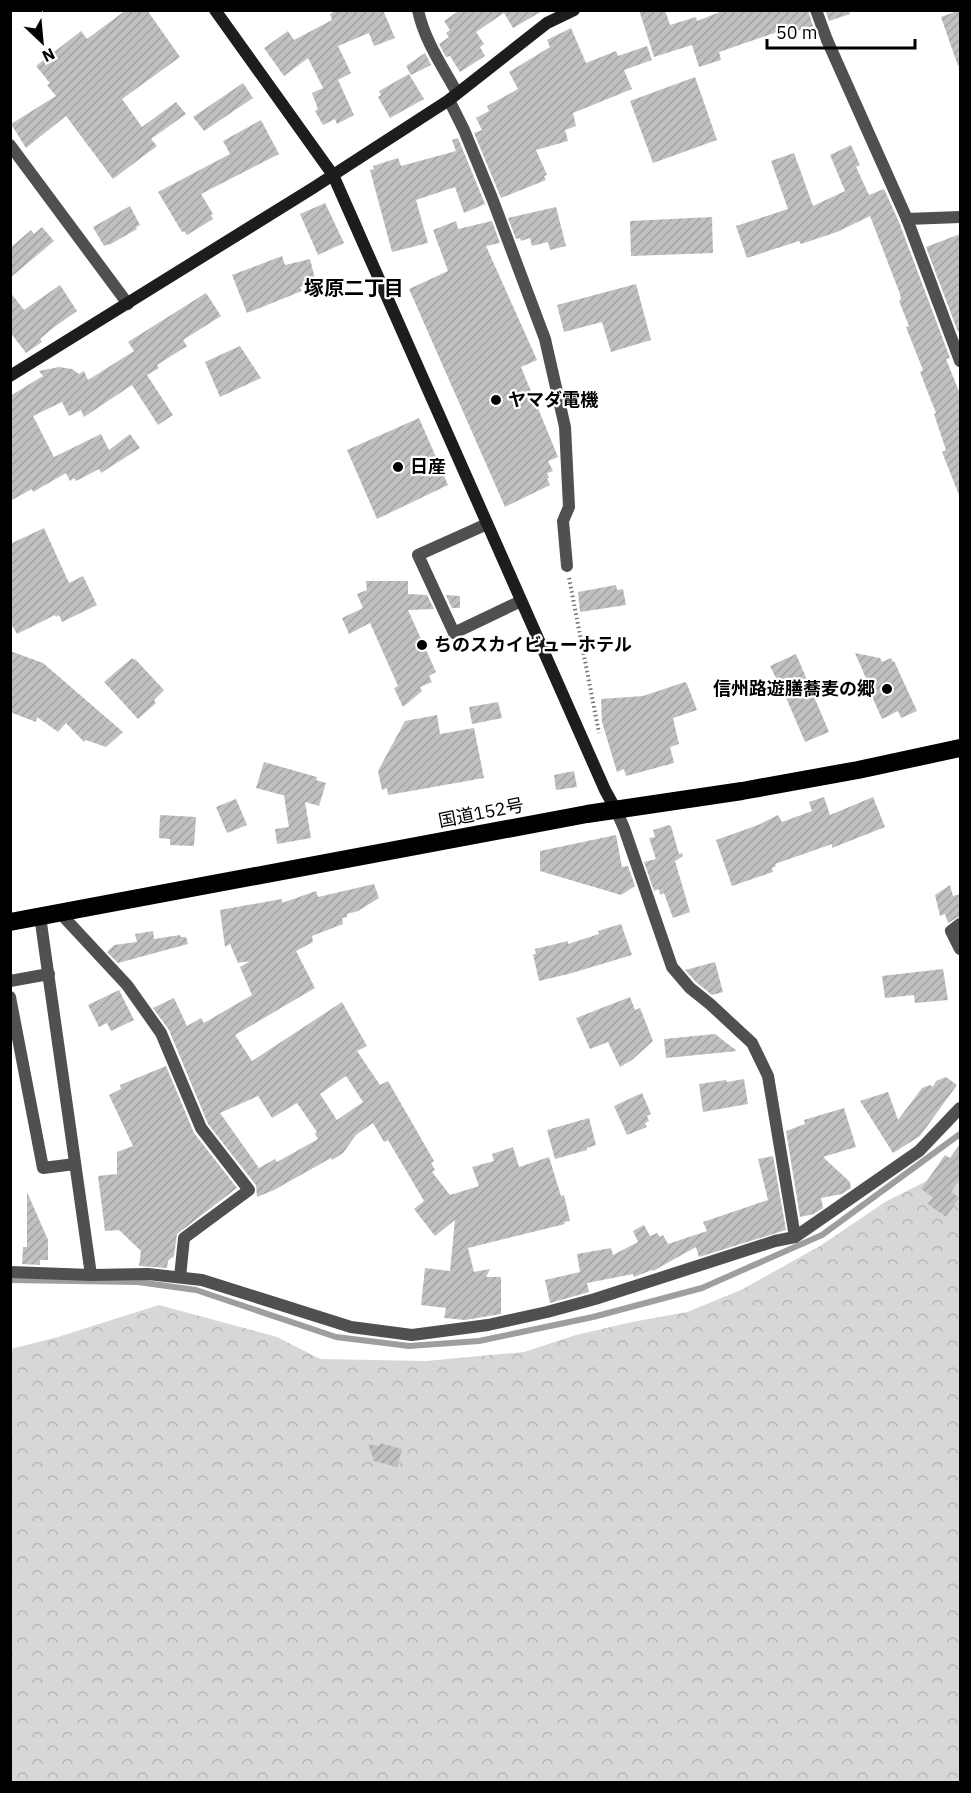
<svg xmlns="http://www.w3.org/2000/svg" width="971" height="1793" font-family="'IBM Plex Sans','Noto Sans JP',sans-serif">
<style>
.forest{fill:url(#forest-crowns)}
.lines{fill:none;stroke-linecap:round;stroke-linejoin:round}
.stream{stroke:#9e9e9e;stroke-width:6}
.building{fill:url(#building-hatch);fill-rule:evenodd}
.path{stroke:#727272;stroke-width:4;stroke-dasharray:1.5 3;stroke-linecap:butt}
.lane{stroke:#505050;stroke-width:12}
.street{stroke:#505050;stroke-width:12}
.secondary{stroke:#1d1d1d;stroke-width:12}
.highway{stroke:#000;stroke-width:18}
.poi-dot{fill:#000;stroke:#fff;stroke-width:2}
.labels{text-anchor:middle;stroke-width:4.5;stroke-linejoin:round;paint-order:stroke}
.poi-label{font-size:18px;font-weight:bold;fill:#000;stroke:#fff;text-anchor:start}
.street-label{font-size:18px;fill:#000;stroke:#fff}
.neighbourhood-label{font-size:20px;font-weight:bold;fill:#000;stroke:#fff}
</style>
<defs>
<pattern id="forest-crowns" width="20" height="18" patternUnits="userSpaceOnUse" patternTransform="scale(1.5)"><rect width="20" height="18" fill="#d7d7d7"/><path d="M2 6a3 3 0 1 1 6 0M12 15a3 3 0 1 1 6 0" fill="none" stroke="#b7b7b7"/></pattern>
<pattern id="building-hatch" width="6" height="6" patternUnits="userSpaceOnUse" patternTransform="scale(1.5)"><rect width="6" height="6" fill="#c0c0c0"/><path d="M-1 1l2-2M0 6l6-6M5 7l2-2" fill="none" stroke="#a3a3a3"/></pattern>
</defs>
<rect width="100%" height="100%" fill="#fff"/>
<path class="forest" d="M960 1164V1782H11V1349L58 1337 159 1305 277 1337 320 1359 426 1361 524 1352 576 1335 632 1322 687 1312 741 1290 820 1246 885 1202Z"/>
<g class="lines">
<path class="stream" d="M10 1280 138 1282 196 1290 336 1337 409 1346 479 1341 593 1317 702 1288 822 1235 960 1134"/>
</g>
<g class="building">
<path d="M126 10H147L180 57 122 99 142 127 176 102 186 114 151 139 157 146 113 179 66 116 26 148 11 124 56 96 47 85 50 83 36 66 81 31 87 39Z"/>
<path d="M338 10H383L395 38 374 46 369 33 338 46 351 73 338 80 354 115 337 124 335 119 323 125 315 111 318 109 312 93 323 88 308 58 284 76 264 48 288 31 294 40 332 20 330 14Z"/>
<path d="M460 10H544L513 28 504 13 476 32 484 44 480 47 485 56 460 72 450 56 446 57 439 44 449 37 446 33 450 30 444 21Z"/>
<path d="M639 10H665L670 25 696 17 697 21 725 10H808L813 26 790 33 789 28 719 52 721 60 699 67 692 45 654 57Z"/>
<path d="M825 10H849L850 14 829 21Z"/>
<path d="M960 10V65L958 66 941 17Z"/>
<path d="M571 28 586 63 616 51 618 56 647 46 652 60 624 70 632 89 573 113 576 126 565 130 568 141 536 150 547 175 544 176 546 180 501 198 474 133 482 130 476 118 489 111 487 106 518 89 509 72 550 47 547 40Z"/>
<path d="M425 53 431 65 411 75 406 66Z"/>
<path d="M409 74 424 99 390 118 378 97 381 95 379 91Z"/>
<path d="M695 77 717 140 653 163 630 101Z"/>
<path d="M243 83 253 98 204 131 193 117Z"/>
<path d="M261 120 279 154 201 194 213 214 211 215 213 219 187 235 184 231 182 232 158 192 230 154 223 141Z"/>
<path d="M458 138 485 204 464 213 455 187 416 200 428 243 392 252 370 170 374 169 373 166 398 158 401 166 456 151 452 140Z"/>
<path d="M851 145 860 165 856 167 869 195 884 189 899 222 950 358 946 359 960 394V495H959L942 452 946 450 934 414 936 413 920 372 923 370 906 327 909 326 899 301 901 299 900 294 870 216 837 232 801 244 799 241 747 258 736 226 788 209 771 161 794 153 813 206 845 191 830 155Z"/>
<path d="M325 203 344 243 318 255 300 214Z"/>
<path d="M130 206 140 225 136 227 137 229 109 245 108 244 104 246 93 227Z"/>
<path d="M556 207 566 246 550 250 548 242 532 246 530 238 521 241 520 238 516 239 508 218Z"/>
<path d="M712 217 713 253 631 256 630 221Z"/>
<path d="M456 221 458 229 492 221 500 243 486 246 537 360 521 367 558 457 548 461 553 471 547 473 549 478H547L550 485 505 507 409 289 448 271 433 230Z"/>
<path d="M42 227 54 241 10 278V248L31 230 34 234Z"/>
<path d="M960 234V331L958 332 926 247Z"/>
<path d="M282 256 285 265 310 259 316 283 300 287 302 291 247 313 232 275Z"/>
<path d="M636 284 651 340 611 352 602 322 564 332 557 305Z"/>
<path d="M60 285 77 311 53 328 40 339 42 342 26 353 10 332V292L24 310Z"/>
<path d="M206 293 221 316 183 340 187 346 157 365 159 368 147 375 173 415 158 425 132 385 84 417 81 410 69 416 62 402 33 416 54 457 101 434 109 450 130 434 140 448 101 473 99 469 76 481 74 478 70 481 66 473 33 492 32 489 10 501V396L43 376 39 371 59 367 72 369 79 374 84 371 88 380 134 351 128 342Z"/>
<path d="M240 346 261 378 220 397 205 362Z"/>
<path d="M419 418 448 485 377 519 347 450Z"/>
<path d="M44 528 69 583 83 576 97 605 62 622 59 615 56 617 55 615 17 634 10 622V544Z"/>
<path d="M366 581H408V594L427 595 434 609 408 610 436 672 429 676 432 682 420 687 422 691 403 707 394 688 398 686 370 623 349 634 342 618 363 608 357 594 367 590Z"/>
<path d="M616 585 617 590 623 589 626 605 580 612 578 592Z"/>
<path d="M446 595 460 596V608H452Z"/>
<path d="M10 651 43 663 123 732 106 747 86 740 84 742 66 723 58 732 37 717 36 722 10 712Z"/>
<path d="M855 653 880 658 882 662 891 658 893 662 894 661 917 711 901 718 898 711 882 719 870 692H872Z"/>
<path d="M796 654 829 732 805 742 778 679 777 680 770 666Z"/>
<path d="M132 658 134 660 135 659 164 690 154 700 156 703 138 719 104 682Z"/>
<path d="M685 682 687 684 697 710 673 718 679 744 670 747 674 763 626 776 624 769 617 772 602 722 601 699 643 696Z"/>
<path d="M498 702 502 718 472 724 469 707Z"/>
<path d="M437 715 440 734 474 728 484 778 388 795 387 788 382 790 378 771 405 721Z"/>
<path d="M264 762 317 777 316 780 326 783 319 806 305 802 311 838 277 844 275 829 289 827 284 796H286L256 788Z"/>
<path d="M574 771 577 787 556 790 554 775Z"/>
<path d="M824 797 830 815 873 797 885 827 832 848V844L775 864 776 866 772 868 773 872 732 886 716 840 758 825 778 815 782 822 812 811 809 802Z"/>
<path d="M236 799 247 825 227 833 216 807Z"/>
<path d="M160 815 196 817 194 846 170 845V839L159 838Z"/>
<path d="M669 825 671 826 679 854 682 853 683 856 675 861 690 912 673 918 664 893 660 895 659 889 654 891 644 862 656 859 649 838 655 837 653 830Z"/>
<path d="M616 835 622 867 628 866 635 886 621 895 540 871V851Z"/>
<path d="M374 884 379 898 358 911 347 914V917L342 918 343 924 312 936 313 942 296 951 315 988 235 1035 252 1061 342 1002 367 1046 357 1051 380 1085 388 1081 434 1161 431 1163 435 1170 432 1172 450 1195 479 1186 472 1167 494 1161 492 1154 513 1147 519 1167 549 1157 561 1196 564 1195 570 1221 564 1222 565 1224 468 1248 474 1272 490 1269 486 1277H501V1314L465 1320 444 1318 446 1308 421 1305 425 1268 450 1271 455 1220 435 1236 414 1209 424 1201 388 1140 384 1142 373 1123 356 1135 343 1153 332 1160 331 1158 274 1190 257 1197 256 1185 208 1124 169 1030 153 1008 174 998 187 1026 201 1018 204 1023 252 995 240 967 250 961 238 963 230 944 225 947 220 910 282 899V903L316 891 318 897ZM346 1076 363 1102 337 1120 320 1094ZM258 1096 272 1118 297 1103 317 1132 315 1134 318 1139 277 1162 275 1159 259 1168 220 1113Z"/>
<path d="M950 885 953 896 960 894V916L948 923 945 914 940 916 935 895Z"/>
<path d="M621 924 632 955 572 973 539 981 533 954H536L535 949 568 941V944L599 934 598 931Z"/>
<path d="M153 931 154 939 180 935 181 937H186L188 944 118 963 107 952 114 945 137 942 135 934Z"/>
<path d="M715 962 723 992 712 995 696 982 685 970Z"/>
<path d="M943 969 948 1000 915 1003 914 995 885 998 882 976Z"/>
<path d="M119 990 134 1020 111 1031 107 1023 99 1027 88 1005Z"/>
<path d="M630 997 635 1010 640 1008 653 1041 632 1060 620 1067 608 1042 590 1049 576 1018Z"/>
<path d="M715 1034 737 1051 666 1058 664 1039Z"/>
<path d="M166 1066 194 1133 237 1188 177 1234 174 1256 168 1261 167 1268 139 1266 141 1251 119 1230 105 1231 98 1176 117 1174V1152L133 1146 109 1095 121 1089 120 1085Z"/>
<path d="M946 1077 957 1085 920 1136 893 1153 860 1101 888 1092 898 1120 922 1088 930 1085 933 1087 936 1081Z"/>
<path d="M744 1079 748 1104 703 1112 699 1084 726 1080 727 1082Z"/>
<path d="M642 1093 651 1114 647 1116 649 1121 645 1123 647 1127 627 1135 614 1106Z"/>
<path d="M844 1108 856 1147 823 1157 850 1182 851 1188 842 1194 821 1198 823 1208 814 1214 800 1217 786 1131 805 1124 804 1120Z"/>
<path d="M589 1118 596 1145 587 1148V1150L555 1159 547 1130Z"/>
<path d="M960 1144V1178L951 1192 959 1198 946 1217 928 1204 933 1197 921 1189 945 1155 950 1158Z"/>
<path d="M773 1156 786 1230 699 1257 696 1247 653 1271 652 1270 634 1277 633 1274 587 1283 589 1292 550 1303 545 1280 580 1272 577 1254 611 1248 613 1255 638 1242 633 1231 644 1225 650 1236 657 1233 660 1237 663 1235 668 1244 707 1231 703 1222 768 1200 758 1159Z"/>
<path d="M27 1192 48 1240V1260H40V1265L22 1264 23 1247H27Z"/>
<path d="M380 1443 402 1449 397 1467 374 1461 368 1444 379 1446Z"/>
</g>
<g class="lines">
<path class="path" d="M569 578 599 733"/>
<g class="lane">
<path d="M418 10C424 40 443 67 457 93"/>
<path d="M816 10 827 40"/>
<path d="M449 100 464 130 492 198 545 339 565 427 569 507 563 521 567 566"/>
<path d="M487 524 418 555 454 633 521 601"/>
<path d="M40 916 91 1275"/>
<path d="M10 981 49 974"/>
<path d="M10 997 43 1168 75 1164"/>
</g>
<g class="street">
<path d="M827 40 907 219 960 361"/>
<path d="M10 145 128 304"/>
<path d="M907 219 960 217"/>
<path d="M616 810 624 828 672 967 690 988 710 1004 752 1043 768 1076 795 1237"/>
<path d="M60 913 127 985 161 1033 201 1128 249 1190 184 1238 180 1277"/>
<path d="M960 924 951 931 960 949"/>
<path d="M10 1272 91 1275 148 1274 202 1280 351 1327 412 1335 488 1325 547 1312 595 1299 775 1241 795 1237 919 1151 960 1108"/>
</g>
<g class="secondary">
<path d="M215 10 333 175 605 790 616 810"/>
<path d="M10 376 313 188 449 100 547 23 574 10"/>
</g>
<path class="highway" d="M10 922 587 814 742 791 858 770 960 748"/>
</g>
<g class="poi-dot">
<circle cx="496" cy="400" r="6"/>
<circle cx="398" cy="467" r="6"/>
<circle cx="422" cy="645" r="6"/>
<circle cx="887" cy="689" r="6"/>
</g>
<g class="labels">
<g class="poi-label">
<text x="508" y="406">ヤマダ電機</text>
<text x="410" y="473">日産</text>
<text x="434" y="651">ちのスカイビューホテル</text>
<text x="875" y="695" text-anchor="end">信州路遊膳蕎麦の郷</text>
</g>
<g class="street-label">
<text transform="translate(481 813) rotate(-11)" y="6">国道152号</text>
</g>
<g class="neighbourhood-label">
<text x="354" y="295">塚原二丁目</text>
</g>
</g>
<rect width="971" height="1793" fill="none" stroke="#000000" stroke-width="24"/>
<g transform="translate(42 42) rotate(154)" stroke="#ffffff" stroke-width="4.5" paint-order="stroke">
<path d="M0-4.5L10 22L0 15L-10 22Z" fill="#000000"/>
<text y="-9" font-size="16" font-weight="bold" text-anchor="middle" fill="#000000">N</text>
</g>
<path d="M767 39v9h148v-9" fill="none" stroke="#000000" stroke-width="3"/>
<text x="776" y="39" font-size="18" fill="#000000" stroke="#ffffff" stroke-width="4.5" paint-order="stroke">50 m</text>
</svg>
